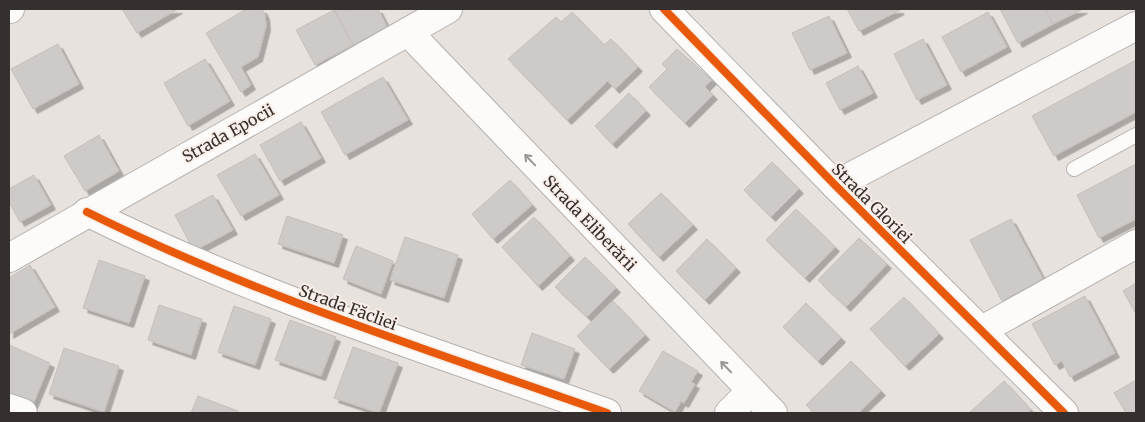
<svg xmlns="http://www.w3.org/2000/svg" width="1145" height="422" font-family="Merriweather,serif">
<style>
.building{fill:#cecac7;stroke:#c4bfbc;filter:url(#shadow)}
.lines{fill:none;stroke-linecap:round;stroke-linejoin:round}
.service-casing{stroke:#b5b1ae;stroke-width:16}
.minor-casing{stroke:#b5b1ae;stroke-width:30}
.service{stroke:#fcfbfa;stroke-width:14}
.minor{stroke:#fcfbfa;stroke-width:28}
.cycleway-casing{stroke:#f9eee7;stroke-width:11}
.cycleway{stroke:#e8590c;stroke-width:8}
.oneway{stroke:#989694}
.labels{text-anchor:middle;stroke-width:4;stroke-linejoin:round;paint-order:stroke}
.street-label{font-size:16px;fill:#35302e;stroke:#f9eee7}
</style>
<defs>
<filter id="shadow"><feDropShadow dx="4.5" dy="4.5" stdDeviation="0" flood-color="#0004"/></filter>
</defs>
<rect width="100%" height="100%" fill="#e8e2de"/>
<g class="building">
<path d="M122 9H178L137 33Z"/>
<path d="M246 9H262L265 15 266 26 258 57 241 67 251 85 241 92 206 33Z"/>
<path d="M378 9 387 27 353 45 334 10Z"/>
<path d="M847 9H899L900 10 859 31Z"/>
<path d="M1000 9H1045L1053 24 1018 43Z"/>
<path d="M1045 9H1083L1053 24Z"/>
<path d="M334 10 353 45 315 65 296 30Z"/>
<path d="M572 12 604 45 611 39 638 67 615 89 608 81 567 120 508 59 556 17 561 22Z"/>
<path d="M988 12 1007 47 961 72 942 37Z"/>
<path d="M829 16 847 53 810 70 792 33Z"/>
<path d="M923 39 947 85 917 100 894 54Z"/>
<path d="M58 44 79 84 33 109 11 69Z"/>
<path d="M677 49 712 80 705 87 713 95 685 123 649 87 667 69 662 64Z"/>
<path d="M205 59 230 101 188 126 164 83Z"/>
<path d="M1136 60V112L1054 156 1032 116Z"/>
<path d="M858 66 873 93 840 110 826 83Z"/>
<path d="M383 77 408 120 345 155 321 112Z"/>
<path d="M629 93 646 111 612 144 595 126Z"/>
<path d="M301 122 321 158 280 181 260 145Z"/>
<path d="M99 135 119 171 85 191 64 156Z"/>
<path d="M255 154 279 195 241 216 217 175Z"/>
<path d="M772 162 799 189 771 217 744 190Z"/>
<path d="M1136 164V219L1099 238 1077 195Z"/>
<path d="M34 175 51 205 20 222 9 202V189Z"/>
<path d="M510 180 532 205 493 239 472 214Z"/>
<path d="M661 193 693 225 659 257 628 224Z"/>
<path d="M213 195 233 230 194 251 175 215Z"/>
<path d="M796 209 835 247 805 278 766 240Z"/>
<path d="M287 216 343 235 334 263 278 244Z"/>
<path d="M534 217 570 256 538 286 502 247Z"/>
<path d="M1011 219 1043 279 1002 301 970 240Z"/>
<path d="M405 237 458 255 444 298 390 280Z"/>
<path d="M859 238 887 264 846 307 818 280Z"/>
<path d="M707 239 736 268 705 300 676 271Z"/>
<path d="M356 246 393 261 381 294 343 279Z"/>
<path d="M585 257 616 288 587 317 555 287Z"/>
<path d="M99 260 145 276 129 323 83 308Z"/>
<path d="M30 265 55 307 9 334V278Z"/>
<path d="M1136 283V314L1123 291Z"/>
<path d="M1085 296 1115 353 1070 377 1062 361 1055 365 1032 324Z"/>
<path d="M904 297 939 334 905 366 870 329Z"/>
<path d="M613 301 645 335 609 369 577 336Z"/>
<path d="M806 303 841 338 818 361 783 327Z"/>
<path d="M159 305 202 319 191 355 148 340Z"/>
<path d="M234 306 271 319 255 365 218 352Z"/>
<path d="M290 320 336 337 321 376 275 360Z"/>
<path d="M532 333 575 349 564 379 521 365Z"/>
<path d="M9 345 50 363 33 404 9 394Z"/>
<path d="M353 347 398 363 379 413 334 398Z"/>
<path d="M64 348 119 366 104 412 49 394Z"/>
<path d="M663 351 698 371 691 382 695 384 684 403 681 401 675 412 639 391Z"/>
<path d="M851 361 881 391 858 413H814L806 405Z"/>
<path d="M1136 380V413H1126L1114 393Z"/>
<path d="M1004 381 1031 410 1027 413H969Z"/>
<path d="M198 396 238 411 237 413H191Z"/>
</g>
<g class="lines">
<g class="service-casing">
<path id="service" d="M1074 169 1136 135"/>
</g>
<g class="minor-casing">
<g id="minor">
<path d="M9 9H10"/>
<path d="M664 9 835 185 1064 413"/>
<path d="M408 32 773 413"/>
<path d="M835 185 1136 26"/>
<path d="M87 212C254 295 431 351 607 413"/>
<path d="M9 258 448 9"/>
<path d="M982 330 1136 244"/>
<path d="M9 408 23 413"/>
<path d="M729 413 750 392"/>
</g>
</g>
<use href="#service" class="service"/>
<use href="#minor" class="minor"/>
<g class="cycleway-casing">
<g id="cycleway">
<path d="M664 9 835 185 1064 413"/>
<path d="M87 212C254 295 431 351 607 413"/>
</g>
</g>
<use href="#cycleway" class="cycleway"/>
</g>
<defs><path id="oneway-shaft" d="M-6 0H5M1.5-3L5.5 0L1.5 3" fill="none" stroke-width="1.6" stroke-linecap="round" stroke-linejoin="round" transform="scale(1.25)"/></defs>
<g class="oneway">
<use href="#oneway-shaft" transform="translate(530 160) rotate(-134)"/>
<use href="#oneway-shaft" transform="translate(726 367) rotate(-134)"/>
</g>
<g class="labels">
<g class="street-label">
<text transform="translate(228 133) rotate(-29)" y="6">Strada Epocii</text>
<text transform="translate(872 203) rotate(45)" y="6">Strada Gloriei</text>
<text transform="translate(590 223) rotate(46)" y="6">Strada Eliberării</text>
<text transform="translate(348 307) rotate(20)" y="6">Strada Făcliei</text>
</g>
</g>
<rect width="1145" height="422" fill="none" stroke="#35302e" stroke-width="20"/>
</svg>
